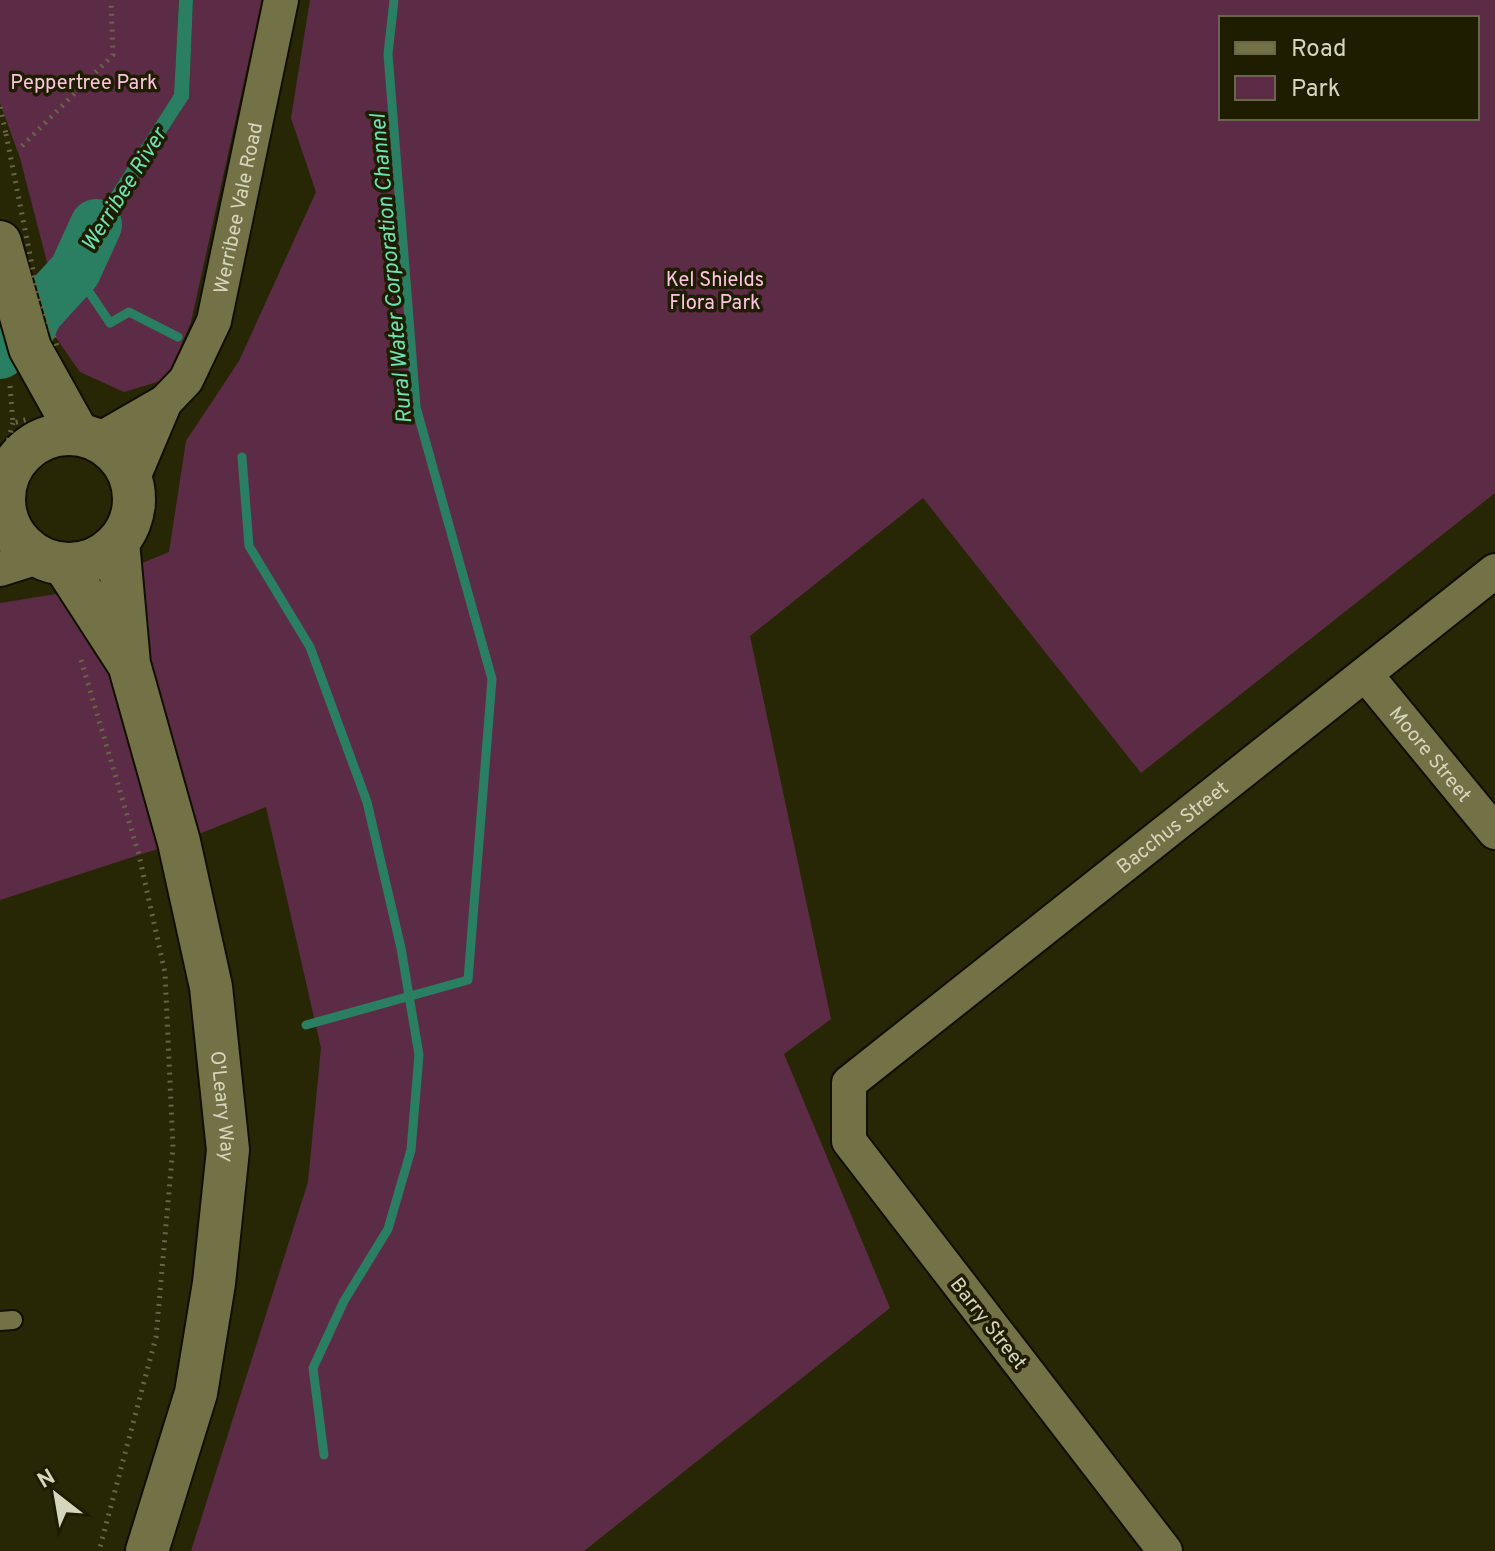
<svg xmlns="http://www.w3.org/2000/svg" width="1495" height="1551" font-family="Overpass,sans-serif">
<style>
.green{fill:#5c2c47;fill-rule:evenodd}
.water{fill:#2a7f63}
.lines{fill:none;stroke-linecap:round;stroke-linejoin:round}
.stream{stroke:#2a7f63;stroke-width:9}
.river{stroke:#2a7f63;stroke-width:52}
.service-casing{stroke:#100f00;stroke-width:22}
.minor-casing{stroke:#100f00;stroke-width:38}
.tertiary-casing{stroke:#100f00;stroke-width:46}
.path{stroke:#666546;stroke-width:5;stroke-dasharray:2 6;stroke-linecap:butt}
.service{stroke:#737246;stroke-width:18}
.minor{stroke:#737246;stroke-width:34}
.tertiary{stroke:#737246;stroke-width:42}
.path-bridge{stroke:#666546;stroke-width:5;stroke-dasharray:2 6;stroke-linecap:butt}
.labels{text-anchor:middle;stroke-width:7;stroke-linejoin:round;paint-order:stroke}
.park-label{font-size:20px;fill:#fdc5e1;stroke:#1f1d00}
.street-label{font-size:20px;fill:#d6d6be;stroke:#1f1d00}
.water-label{font-size:22px;font-style:italic;fill:#6de1b7;stroke:#1f1d00}
</style>
<rect width="100%" height="100%" fill="#282705"/>
<g class="green">
<path d="M0 0H179L174 94 87 231 56 297 20 158 0 103Z"/>
<path d="M193 0H262L191 322 167 379 124 392 80 372 54 335 97 239 189 98Z"/>
<path d="M310 0H1495V493L1141 773 923 498 750 636 831 1019 784 1054 890 1308 584 1551H191L308 1182 321 1048 266 807 179 842 0 900V603L75 591 169 552 186 441 239 361 316 192 291 118ZM1221 18H1477V118H1221Z"/>
</g>
<path class="water" d="M179 0H193L189 98 97 239 47 354 35 345 87 231 174 94Z"/>
<g class="lines">
<g class="stream">
<path d="M75 271 110 323 129 312 178 337"/>
<path d="M242 457 249 546 310 647 367 802 401 948 419 1055 411 1150 388 1229 344 1301 313 1368 324 1455"/>
<path d="M306 1025 468 980 492 679 416 407 388 54 394 0"/>
</g>
<path class="river" d="M0 353 75 271 96 225"/>
<g class="service-casing">
<path id="service" d="M0 1321 13 1320"/>
</g>
<g class="minor-casing">
<g id="minor">
<path d="M99 440 165 402"/>
<path id="s1" d="M132 480 165 402 186 380 214 321 281 0"/>
<path d="M0 510 3 506"/>
<path d="M0 569 38 557"/>
<path id="s2" d="M1366 675 1495 832"/>
<path id="s3" d="M1165 1551 849 1141V1083L1495 571"/>
</g>
</g>
<g class="tertiary-casing">
<g id="tertiary">
<path d="M0 242 30 348 78 434"/>
<circle cx="69" cy="499" r="65"/>
<path id="s4" d="M118 542 129 664 179 842 211 987 228 1150 214 1283 196 1393 147 1551"/>
<path d="M64 564 126 660"/>
</g>
</g>
<g class="path">
<path d="M0 107 6 134"/>
<path d="M22 146 113 55 111 0"/>
<path d="M10 386 13 423 29 419"/>
<path d="M0 471 13 423"/>
<path d="M148 524 153 503"/>
<path d="M81 660 139 855 165 973 173 1147 156 1337 99 1551"/>
</g>
<use href="#service" class="service"/>
<use href="#minor" class="minor"/>
<use href="#tertiary" class="tertiary"/>
<path class="path-bridge" d="M6 134 37 290 58 349"/>
</g>
<g class="labels">
<g class="park-label">
<text x="84" y="89">Peppertree Park</text>
<text x="715" y="286">Kel Shields<tspan x="715" dy="23">Flora Park</tspan></text>
</g>
<g class="street-label">
<text dy="7" stroke="none"><textPath href="#s1" startOffset="296">Werribee Vale Road</textPath></text>
<text dy="7" stroke="none"><textPath href="#s2" startOffset="102">Moore Street</textPath></text>
<text dy="7" stroke="none"><textPath href="#s3" startOffset="988">Bacchus Street</textPath></text>
<text dy="7" stroke="none"><textPath href="#s4" startOffset="576">O'Leary Way</textPath></text>
<text transform="translate(989 1323) rotate(52)" y="7">Barry Street</text>
</g>
<g class="water-label">
<text transform="translate(123 189) rotate(-58)" y="8">Werribee River</text>
<text transform="translate(390 269) rotate(-95)" y="8">Rural Water Corporation Channel</text>
</g>
</g>
<rect x="1219" y="16" width="260" height="104" fill="#1f1d00" stroke="#68674c" stroke-width="2"/>
<rect x="1235" y="42" width="40" height="12" fill="#737246" stroke="#68674c" stroke-width="2"/>
<text x="1291" y="56" font-size="24" fill="#d6d6be">Road</text>
<rect x="1235" y="76" width="40" height="24" fill="#5c2c47" stroke="#68674c" stroke-width="2"/>
<text x="1291" y="96" font-size="24" fill="#d6d6be">Park</text>
<g transform="translate(56 1495) rotate(329)" stroke="#1f1d00" stroke-width="6" paint-order="stroke">
<path d="M0-6L14 30L0 20L-14 30Z" fill="#d6d6be"/>
<text y="-12" font-size="22" font-weight="bold" text-anchor="middle" fill="#d6d6be">N</text>
</g>
</svg>
